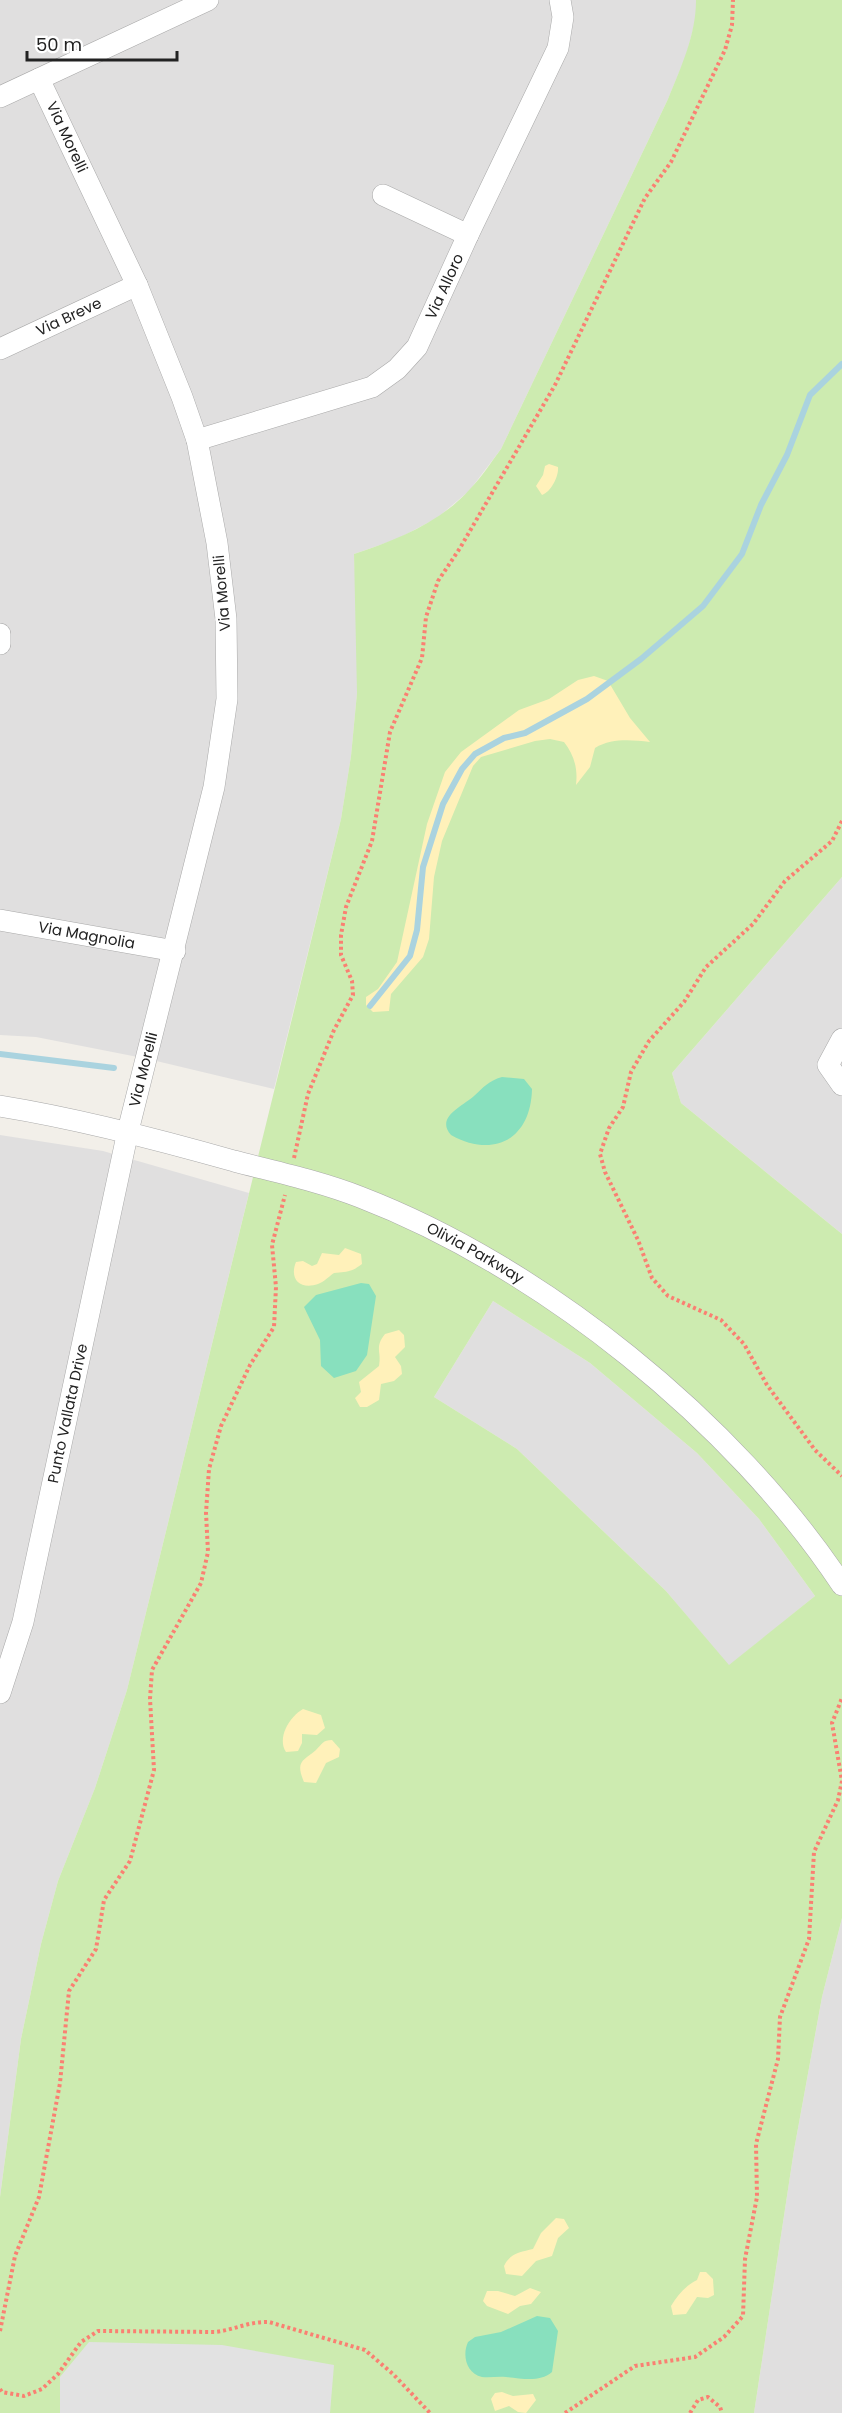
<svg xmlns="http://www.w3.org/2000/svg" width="842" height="2413" font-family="Poppins,sans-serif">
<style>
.residential{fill:#e0dfdf}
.grass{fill:#cdebb0;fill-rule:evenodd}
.sand{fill:#fff1ba}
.pitch{fill:#88e0be}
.parking{fill:#e2e2e2}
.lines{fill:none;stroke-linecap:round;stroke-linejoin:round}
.stream{stroke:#aad3df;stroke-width:6}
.minor-casing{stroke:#a9a9a9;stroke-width:22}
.path{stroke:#fa8072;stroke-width:4;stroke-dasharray:3 3;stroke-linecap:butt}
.minor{stroke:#fff;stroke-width:21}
.labels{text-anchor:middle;stroke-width:5;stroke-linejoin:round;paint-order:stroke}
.street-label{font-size:15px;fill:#222;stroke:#fff}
</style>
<rect width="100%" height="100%" fill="#f2efe9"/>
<g class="residential">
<path d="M0 0H696V18L686 56 668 99 501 449 469 491 437 518 397 539 354 554 358 631 357 693 351 756 341 819 274 1089 148 1059 36 1037 0 1035Z"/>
<path d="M842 877V1234L681 1103 672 1073Z"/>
<path d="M0 1135 103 1151 249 1193 127 1690 95 1788 58 1881 41 1944 21 2039 0 2197Z"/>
<path d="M493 1301 590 1363 697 1453 759 1519 815 1596 729 1666 666 1591 517 1449 434 1397Z"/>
<path d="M842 1918V2413H754L794 2150 822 1997Z"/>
</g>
<path class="grass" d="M696 0H842V877L672 1073 681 1103 842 1234V1918L822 1997 794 2150 754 2413H0V2197L21 2039 41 1944 58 1881 95 1788 127 1690 341 819 351 756 357 693 354 554C396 540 440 523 470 489 482 477 491 462 501 449L668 99C681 67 696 35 696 0ZM493 1301 590 1363 697 1453 759 1519 815 1596 729 1665 666 1591 517 1449 434 1397Z"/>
<g class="sand">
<path d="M549 464 558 467C559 476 551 492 542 495L536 486 543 475 545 466Z"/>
<path d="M594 676 608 681 630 718 650 742C631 740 612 738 595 748L590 767 576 785C578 768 574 755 564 742L550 739 535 741 481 757 473 766 442 841 434 877 429 939 423 957 391 994 389 1011 373 1012 366 1005V997L378 989 397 962 427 824 445 772 461 752 519 710 549 699 578 680Z"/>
<path d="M345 1248 361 1254 362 1264C352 1272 346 1272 334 1273 328 1277 324 1282 318 1284 300 1290 289 1279 296 1262L303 1261 312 1266 317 1264 322 1253 339 1255Z"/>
<path d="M399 1330 404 1335 405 1347 395 1357 401 1366 402 1374 394 1381 381 1384 379 1400 367 1407H360L355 1398 361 1392 359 1382 379 1366C382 1351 374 1348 385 1334Z"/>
<path d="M303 1709 321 1715 325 1728 317 1735 302 1734V1743L298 1751 286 1752C277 1738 289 1717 303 1709Z"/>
<path d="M332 1740 340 1749 339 1757 326 1763 316 1783 304 1782C295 1761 303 1761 316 1750 322 1744 323 1740 332 1740Z"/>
<path d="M556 2218 564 2219 569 2228 558 2238 552 2256 536 2261 522 2276 506 2274 504 2266C510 2253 521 2252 533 2249L541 2233Z"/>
<path d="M700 2272H706L713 2279 714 2295 708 2298 697 2297 686 2314 673 2315 671 2306C678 2295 685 2286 697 2280Z"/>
<path d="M530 2288 541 2292 531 2304 520 2306 508 2314 487 2306 483 2301 487 2291H498L515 2296Z"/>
<path d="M502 2392 513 2396 533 2394 536 2400 526 2413 518 2412 509 2406 495 2411 491 2399 495 2393Z"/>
</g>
<g class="pitch">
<path d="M502 1077 524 1079 532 1089C531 1139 494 1159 451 1135 435 1117 463 1106 474 1096 484 1087 488 1081 502 1077Z"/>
<path d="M361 1283 369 1284 376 1296 367 1355 356 1371 334 1378 321 1366 320 1340 304 1307 316 1295Z"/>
<path d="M537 2316 550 2318 558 2331 552 2372C539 2383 521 2378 506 2377 498 2376 490 2378 482 2377 466 2373 462 2355 468 2342L475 2337 501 2332Z"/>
</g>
<path class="parking" d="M89 2342 222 2345 334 2365 330 2413H60V2377Z"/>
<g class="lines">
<g class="stream">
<path d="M370 1006 410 956 417 930 423 867 443 804 462 769 475 754 504 738 525 733 587 699 641 659 703 606 742 554 761 505 787 455 810 395 842 364"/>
<path d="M0 1054 114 1068"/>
</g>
<g class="minor-casing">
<g id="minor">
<path d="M0 97 208 0"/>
<path d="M383 195 468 235"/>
<path id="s1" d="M0 349 137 285"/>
<path id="s2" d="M197 440 372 387 397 369 417 347 468 235 558 48 563 17 560 0"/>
<path d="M0 634V644"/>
<path id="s3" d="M0 920 175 951"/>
<path d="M842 1039 828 1065 842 1085"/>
<path id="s4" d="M0 1106C80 1119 157 1139 234 1161 276 1172 319 1181 360 1197 542 1267 734 1422 842 1585"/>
<path id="s5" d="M0 1693 23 1622 128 1131 214 787 227 699 226 619 217 543 197 440 182 397 137 285 39 79"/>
</g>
</g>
<g class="path">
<path d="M842 821 832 841 785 881 753 924 706 967 684 1002 649 1041 631 1072 623 1107 609 1128 600 1154 605 1172 638 1240 652 1278 668 1296 721 1320 744 1344 767 1385 815 1450 842 1476"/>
<path d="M294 1158 308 1094 334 1030 353 995 352 981 341 955V935L346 907 372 841 390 732 422 658 426 617 438 581 460 548 555 385 645 198 671 162 725 50 732 25 733 0"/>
<path d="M0 2331 15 2256 39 2197 60 2083 69 1991 96 1949 104 1900 130 1861 154 1770 150 1699 152 1670 201 1583 208 1552 206 1513 209 1469 221 1426 250 1365 274 1327 276 1287 272 1245 285 1195"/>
<path d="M0 2389 2 2392 24 2396 42 2389 58 2374 81 2342 98 2331 215 2332C234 2330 250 2321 269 2322L365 2350 393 2374 430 2413"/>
<path d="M565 2413 635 2366 695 2357 724 2337 743 2316 745 2259 757 2197 756 2144 778 2059 780 2017 809 1939 814 1852 838 1800 842 1781 832 1723 842 1698"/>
<path d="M690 2413 698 2400 708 2397 720 2407 722 2413"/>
</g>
<use href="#minor" class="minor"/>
</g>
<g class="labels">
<g class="street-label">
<text transform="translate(67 137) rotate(65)" y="5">Via Morelli</text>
<text dy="5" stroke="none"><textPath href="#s2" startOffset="310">Via Alloro</textPath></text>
<text dy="5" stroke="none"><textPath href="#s1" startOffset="76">Via Breve</textPath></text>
<text transform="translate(222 593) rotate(-95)" y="5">Via Morelli</text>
<text dy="5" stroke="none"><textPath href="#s3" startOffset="88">Via Magnolia</textPath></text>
<text dy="5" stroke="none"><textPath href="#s5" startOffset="640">Via Morelli</textPath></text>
<text dy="5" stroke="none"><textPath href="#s4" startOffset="500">Olivia Parkway</textPath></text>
<text dy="5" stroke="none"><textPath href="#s5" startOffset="288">Punto Vallata Drive</textPath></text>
</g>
</g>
<path d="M27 51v9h150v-9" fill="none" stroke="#222222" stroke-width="3"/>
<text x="36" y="51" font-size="18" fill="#222222" stroke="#ffffff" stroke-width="4.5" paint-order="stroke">50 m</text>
</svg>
